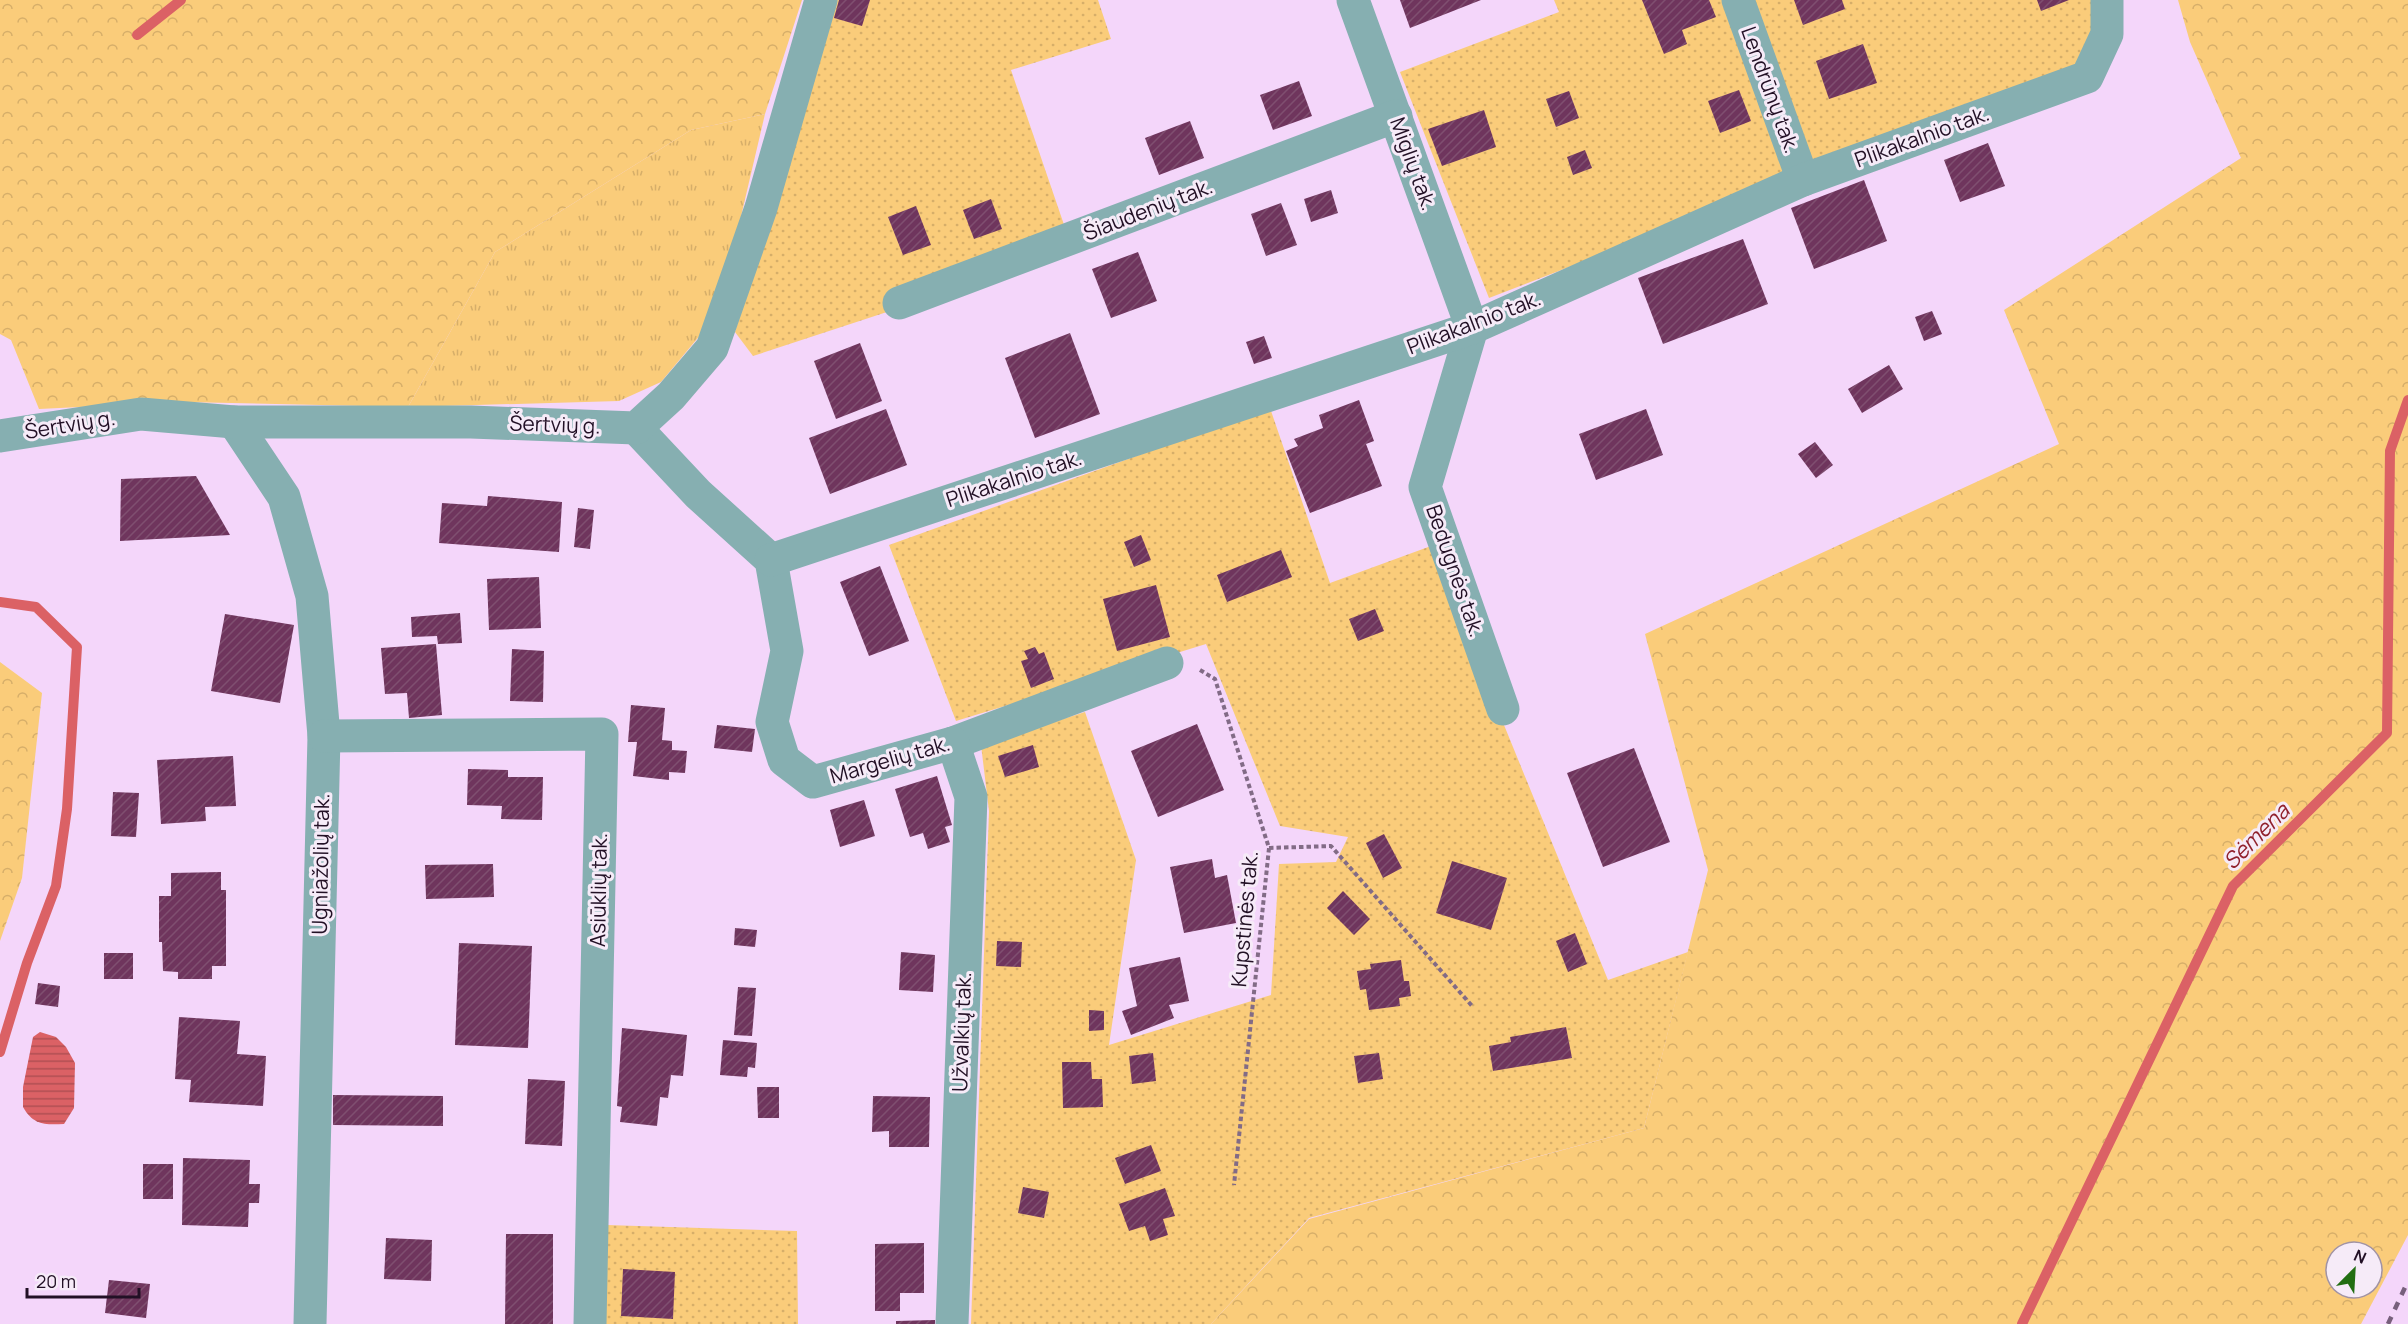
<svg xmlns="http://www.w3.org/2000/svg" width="2408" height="1324" font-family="Manrope,sans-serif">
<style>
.grass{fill:url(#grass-tufts)}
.forest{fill:url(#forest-crowns);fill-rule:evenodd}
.garden{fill:url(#garden-dots)}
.water{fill:url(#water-rules)}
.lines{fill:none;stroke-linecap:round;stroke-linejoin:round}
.stream{stroke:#db6165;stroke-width:10}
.building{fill:url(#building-hatch)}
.path{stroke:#826b86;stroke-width:4;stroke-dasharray:4.5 3;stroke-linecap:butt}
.street{stroke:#86afb1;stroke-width:33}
.rail{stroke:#77607c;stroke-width:4.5;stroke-dasharray:8 8;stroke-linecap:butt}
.labels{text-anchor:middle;stroke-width:6;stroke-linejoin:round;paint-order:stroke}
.street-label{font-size:21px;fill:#221025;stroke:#f6ebf8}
.water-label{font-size:22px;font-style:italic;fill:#91222d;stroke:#f6ebf8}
</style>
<defs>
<pattern id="grass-tufts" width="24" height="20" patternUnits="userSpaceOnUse" patternTransform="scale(1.5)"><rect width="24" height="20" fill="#facc7a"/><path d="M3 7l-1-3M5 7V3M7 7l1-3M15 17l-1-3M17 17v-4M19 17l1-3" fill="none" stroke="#d6ae69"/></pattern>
<pattern id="forest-crowns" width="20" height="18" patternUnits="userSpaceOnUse" patternTransform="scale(1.5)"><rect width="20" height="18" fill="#facc7a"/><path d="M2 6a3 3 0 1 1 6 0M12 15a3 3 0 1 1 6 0" fill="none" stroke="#d6ae69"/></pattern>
<pattern id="garden-dots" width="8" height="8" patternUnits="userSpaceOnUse" patternTransform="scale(1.5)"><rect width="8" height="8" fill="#facc7a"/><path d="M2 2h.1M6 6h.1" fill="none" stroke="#d6ae69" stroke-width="1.8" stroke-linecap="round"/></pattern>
<pattern id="water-rules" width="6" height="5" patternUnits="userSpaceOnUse" patternTransform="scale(1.5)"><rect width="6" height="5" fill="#db6165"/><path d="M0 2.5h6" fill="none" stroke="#b14f53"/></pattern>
<pattern id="building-hatch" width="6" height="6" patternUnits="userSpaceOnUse" patternTransform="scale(1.5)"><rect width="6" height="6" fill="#6f355d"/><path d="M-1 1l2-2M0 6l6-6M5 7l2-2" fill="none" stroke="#7f4f70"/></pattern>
</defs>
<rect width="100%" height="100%" fill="#f4d6fa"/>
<path class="grass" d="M765 114 724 289 702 333 661 382 619 401 408 407 495 252 691 130Z"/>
<g class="forest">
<path d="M0 0H802L765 114 691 130 495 252 408 407 183 402 39 409 11 340 0 334Z"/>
<path d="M2178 0H2408V1235L2361 1324H1211L1309 1219 1644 1128 1708 870 1645 634 2059 444 2004 310 2241 158 2190 42ZM2336 1252H2372V1288H2336Z"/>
<path d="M0 662 42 693 22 878 0 941Z"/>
</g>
<g class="garden">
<path d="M831 0H1098L1111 39 1011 70 1073 251 753 356 735 332Z"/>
<path d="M1554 0H2094L2095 34 2080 69 1489 298 1400 72 1559 12Z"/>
<path d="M1270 408 1330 583 1431 546 1608 980 1688 952 1644 1128 1309 1218 1211 1324H971L989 811 981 745 1085 712 1136 860 1109 1045 1271 995 1279 864 1336 862 1348 837 1280 826 1206 644 956 721 889 545Z"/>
<path d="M607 1225 797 1231 798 1324H603Z"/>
</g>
<path class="water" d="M40 1032 56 1037 66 1047 75 1063 74 1108 64 1124C45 1125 33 1125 23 1107V1087L33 1037Z"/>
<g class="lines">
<g class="stream">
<path d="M137 35 181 0"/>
<path d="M0 602 36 607 77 647 67 809 56 886 27 963 0 1052"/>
<path d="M2022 1324 2233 886 2387 733 2390 451 2408 400"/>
</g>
</g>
<g class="building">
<path d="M839 0H870L862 26 834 18Z"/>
<path d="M1400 0H1481L1410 28Z"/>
<path d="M1642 0H1709L1716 17 1682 30 1687 44 1664 54Z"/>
<path d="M1794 0H1842L1845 9 1803 25Z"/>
<path d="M2037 0H2069L2041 11Z"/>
<path d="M1863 44 1877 83 1829 99 1816 61Z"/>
<path d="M1299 81 1312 116 1273 130 1260 95Z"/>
<path d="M1739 90 1751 121 1720 133 1708 101Z"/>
<path d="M1569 91 1579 118 1556 127 1546 99Z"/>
<path d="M1484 110 1496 147 1442 166 1428 129Z"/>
<path d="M1190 121 1204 158 1159 175 1145 138Z"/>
<path d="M1988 143 2005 186 1960 202 1944 160Z"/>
<path d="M1585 150 1592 168 1573 175 1567 157Z"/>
<path d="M1864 180 1887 241 1814 269 1791 208Z"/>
<path d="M1331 190 1338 213 1311 222 1304 199Z"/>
<path d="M991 199 1002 229 974 239 963 210Z"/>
<path d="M1281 203 1297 245 1266 256 1251 214Z"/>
<path d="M916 206 931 245 903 255 888 217Z"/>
<path d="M1743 239 1768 304 1663 344 1638 278Z"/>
<path d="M1138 252 1157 301 1111 318 1092 269Z"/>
<path d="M1932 311 1942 334 1924 341 1915 317Z"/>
<path d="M1070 333 1100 414 1035 438 1005 358Z"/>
<path d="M1264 336 1272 358 1254 364 1246 342Z"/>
<path d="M860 343 882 401 836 419 814 361Z"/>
<path d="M1889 365 1903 389 1862 413 1848 389Z"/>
<path d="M1359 400 1374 441 1366 444 1382 486 1310 513 1286 451 1298 446 1294 439 1323 428 1319 415Z"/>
<path d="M886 409 907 465 830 494 809 438Z"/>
<path d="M1646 409 1663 455 1596 480 1579 434Z"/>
<path d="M1815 442 1833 465 1816 478 1798 454Z"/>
<path d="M196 476 230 535 120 541 121 479Z"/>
<path d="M488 496 562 502 559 552 439 543 442 503 487 506Z"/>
<path d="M578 508 594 510 590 549 574 547Z"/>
<path d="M1141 535 1151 560 1134 567 1124 542Z"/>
<path d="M1281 550 1292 577 1227 602 1217 575Z"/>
<path d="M880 566 909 641 869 656 840 582Z"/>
<path d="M539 577 541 628 489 630 487 579Z"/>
<path d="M1156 585 1170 637 1117 651 1103 599Z"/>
<path d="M1375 609 1384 631 1358 641 1349 619Z"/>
<path d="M460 613 462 643 438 644 437 636 412 637 411 617Z"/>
<path d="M225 614 294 625 280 703 211 691Z"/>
<path d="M436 644 442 715 409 718 407 693 385 694 381 648Z"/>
<path d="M1035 647 1039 654 1044 652 1054 679 1031 688 1021 661 1028 659 1024 651Z"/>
<path d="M512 649 544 651 543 702 510 701Z"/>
<path d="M631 705 665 708 662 740 672 741V750L687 751 685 773 669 772V780L633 776 637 742H628Z"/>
<path d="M1197 724 1224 790 1158 817 1131 751Z"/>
<path d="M717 725 755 729 752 752 714 748Z"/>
<path d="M1033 745 1039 767 1005 777 998 756Z"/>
<path d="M1634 748 1670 842 1603 867 1567 773Z"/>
<path d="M233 756 236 806 205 807 206 821 161 824 157 760Z"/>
<path d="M468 769 508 770V777H543L542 820 501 819 502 806 467 805Z"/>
<path d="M937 776 952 825 945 827 950 842 928 849 923 833 910 837 895 789Z"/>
<path d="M113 792 139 793 136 837 111 836Z"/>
<path d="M864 800 875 836 840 847 830 810Z"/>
<path d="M1384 834 1402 868 1383 878 1366 843Z"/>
<path d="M1212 859 1215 878 1227 875 1236 923 1184 933 1170 867Z"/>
<path d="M1452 861 1507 878 1491 930 1436 913Z"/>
<path d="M493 864 494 897 426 899 425 865Z"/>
<path d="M221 872V890H226V966H212V979H178V972L163 971 162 942H159V896H171V873Z"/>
<path d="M1343 891 1370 919 1354 935 1327 908Z"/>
<path d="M735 928 757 930 755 947 734 945Z"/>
<path d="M1575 933 1587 964 1568 972 1556 941Z"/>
<path d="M997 941 1022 942 1021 967 996 966Z"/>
<path d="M459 943 532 946 528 1048 455 1045Z"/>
<path d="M901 952 935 955 933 992 899 990Z"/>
<rect x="104" y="953" width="29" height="26"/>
<path d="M1180 957 1189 1001 1169 1005 1174 1018 1131 1035 1122 1011 1137 1006 1129 968Z"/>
<path d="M1401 960 1404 981H1409L1411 996 1399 998 1400 1006 1369 1010 1366 989 1360 990 1357 971 1371 969 1370 964Z"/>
<path d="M38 983 60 986 58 1007 35 1004Z"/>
<path d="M738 987 756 988 752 1036 734 1035Z"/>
<path d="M1089 1010 1104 1011V1030L1089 1031Z"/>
<path d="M179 1017 240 1021 237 1054 266 1056 263 1106 189 1102 191 1080 175 1079Z"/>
<path d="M1566 1027 1572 1058 1493 1071 1489 1046 1511 1042 1510 1037Z"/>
<path d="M622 1028 687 1035 683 1076 671 1075 668 1098 660 1097 657 1126 620 1122 622 1107 617 1106Z"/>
<path d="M723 1040 757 1043 755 1068 748 1067 747 1077 720 1075Z"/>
<path d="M1153 1053 1156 1081 1132 1084 1129 1056Z"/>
<path d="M1379 1053 1383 1079 1358 1083 1354 1056Z"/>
<path d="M1062 1062H1091L1092 1079H1102L1103 1107 1063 1108Z"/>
<path d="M528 1079 565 1081 562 1146 525 1144Z"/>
<path d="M757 1087H779V1118H758Z"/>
<path d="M333 1095 443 1096V1126L333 1125Z"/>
<path d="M873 1096 930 1097 929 1147H889V1131L872 1132Z"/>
<path d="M1151 1145 1161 1171 1125 1184 1115 1158Z"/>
<path d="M183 1158 250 1160 249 1184H260L259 1203H249L248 1227 182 1225Z"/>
<rect x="143" y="1164" width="30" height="35"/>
<path d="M1023 1187 1049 1192 1044 1218 1018 1213Z"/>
<path d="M1165 1188 1175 1216 1163 1219 1168 1235 1150 1241 1145 1226 1129 1231 1119 1204Z"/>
<path d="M506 1234H553V1324H505Z"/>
<path d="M386 1238 432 1240 431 1281 384 1279Z"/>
<path d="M924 1243V1293H900V1311H875V1244Z"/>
<path d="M623 1269 675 1272 673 1319 621 1316Z"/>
<path d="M109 1280 150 1284 146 1318 105 1313Z"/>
<path d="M935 1320V1324H896V1321Z"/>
</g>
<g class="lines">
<g class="path">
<path d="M1200 670 1215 679 1269 848 1234 1185"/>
<path d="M1269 848 1331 846 1473 1007"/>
</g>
<g class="street">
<path d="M1353 0 1472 328 1425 487 1503 709"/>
<path d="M1738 0 1803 180"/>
<path d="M899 303 1396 116"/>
<path d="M234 422 284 497 312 596 324 736 310 1324"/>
<path d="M636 428 698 494 771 560 787 651 772 722 784 760 813 782 953 743 1167 663"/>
<path d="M0 436 141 414 234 422H471L636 428 671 396 712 348 761 208 821 0"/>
<path d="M771 560 1472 328 1803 180 2087 77 2107 34V0"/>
<path d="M324 736 602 734 590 1324"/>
<path d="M952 1324 971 797 953 743"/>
</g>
<path class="rail" d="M2388 1324 2408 1281"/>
</g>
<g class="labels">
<g class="street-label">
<text transform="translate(1770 90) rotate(70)" y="7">Lendrūnų tak.</text>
<text transform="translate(1922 137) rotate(-20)" y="7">Plikakalnio tak.</text>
<text transform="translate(1413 164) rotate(70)" y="7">Miglių tak.</text>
<text transform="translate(1148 210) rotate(-21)" y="7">Šiaudenių tak.</text>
<text transform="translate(1474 323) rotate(-21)" y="7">Plikakalnio tak.</text>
<text transform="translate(70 425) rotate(-9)" y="7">Šertvių g.</text>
<text transform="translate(555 425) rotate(2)" y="7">Šertvių g.</text>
<text transform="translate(1014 479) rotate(-18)" y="7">Plikakalnio tak.</text>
<text transform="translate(1455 571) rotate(71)" y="7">Bedugnės tak.</text>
<text transform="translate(890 760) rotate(-16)" y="7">Margelių tak.</text>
<text transform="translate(321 864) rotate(-89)" y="7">Ugniažolių tak.</text>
<text transform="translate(599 890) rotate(-89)" y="7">Asiūklių tak.</text>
<text transform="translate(1245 919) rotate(-85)" y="7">Kupstinės tak.</text>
<text transform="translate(962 1032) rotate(-88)" y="7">Užvalkių tak.</text>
</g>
<g class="water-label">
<text transform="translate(2256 836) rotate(-45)" y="8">Sėmena</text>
</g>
</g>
<g transform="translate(2354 1270) rotate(24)"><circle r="28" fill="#f6ebf8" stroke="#a193a4" stroke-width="1.5"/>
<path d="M0-4.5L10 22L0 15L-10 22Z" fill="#226e12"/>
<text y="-9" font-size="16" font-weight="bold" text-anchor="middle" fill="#221025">N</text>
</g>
<path d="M27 1288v9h112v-9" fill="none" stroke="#221025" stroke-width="3"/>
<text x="36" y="1288" font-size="18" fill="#221025" stroke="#f6ebf8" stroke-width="4.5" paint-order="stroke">20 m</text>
</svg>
